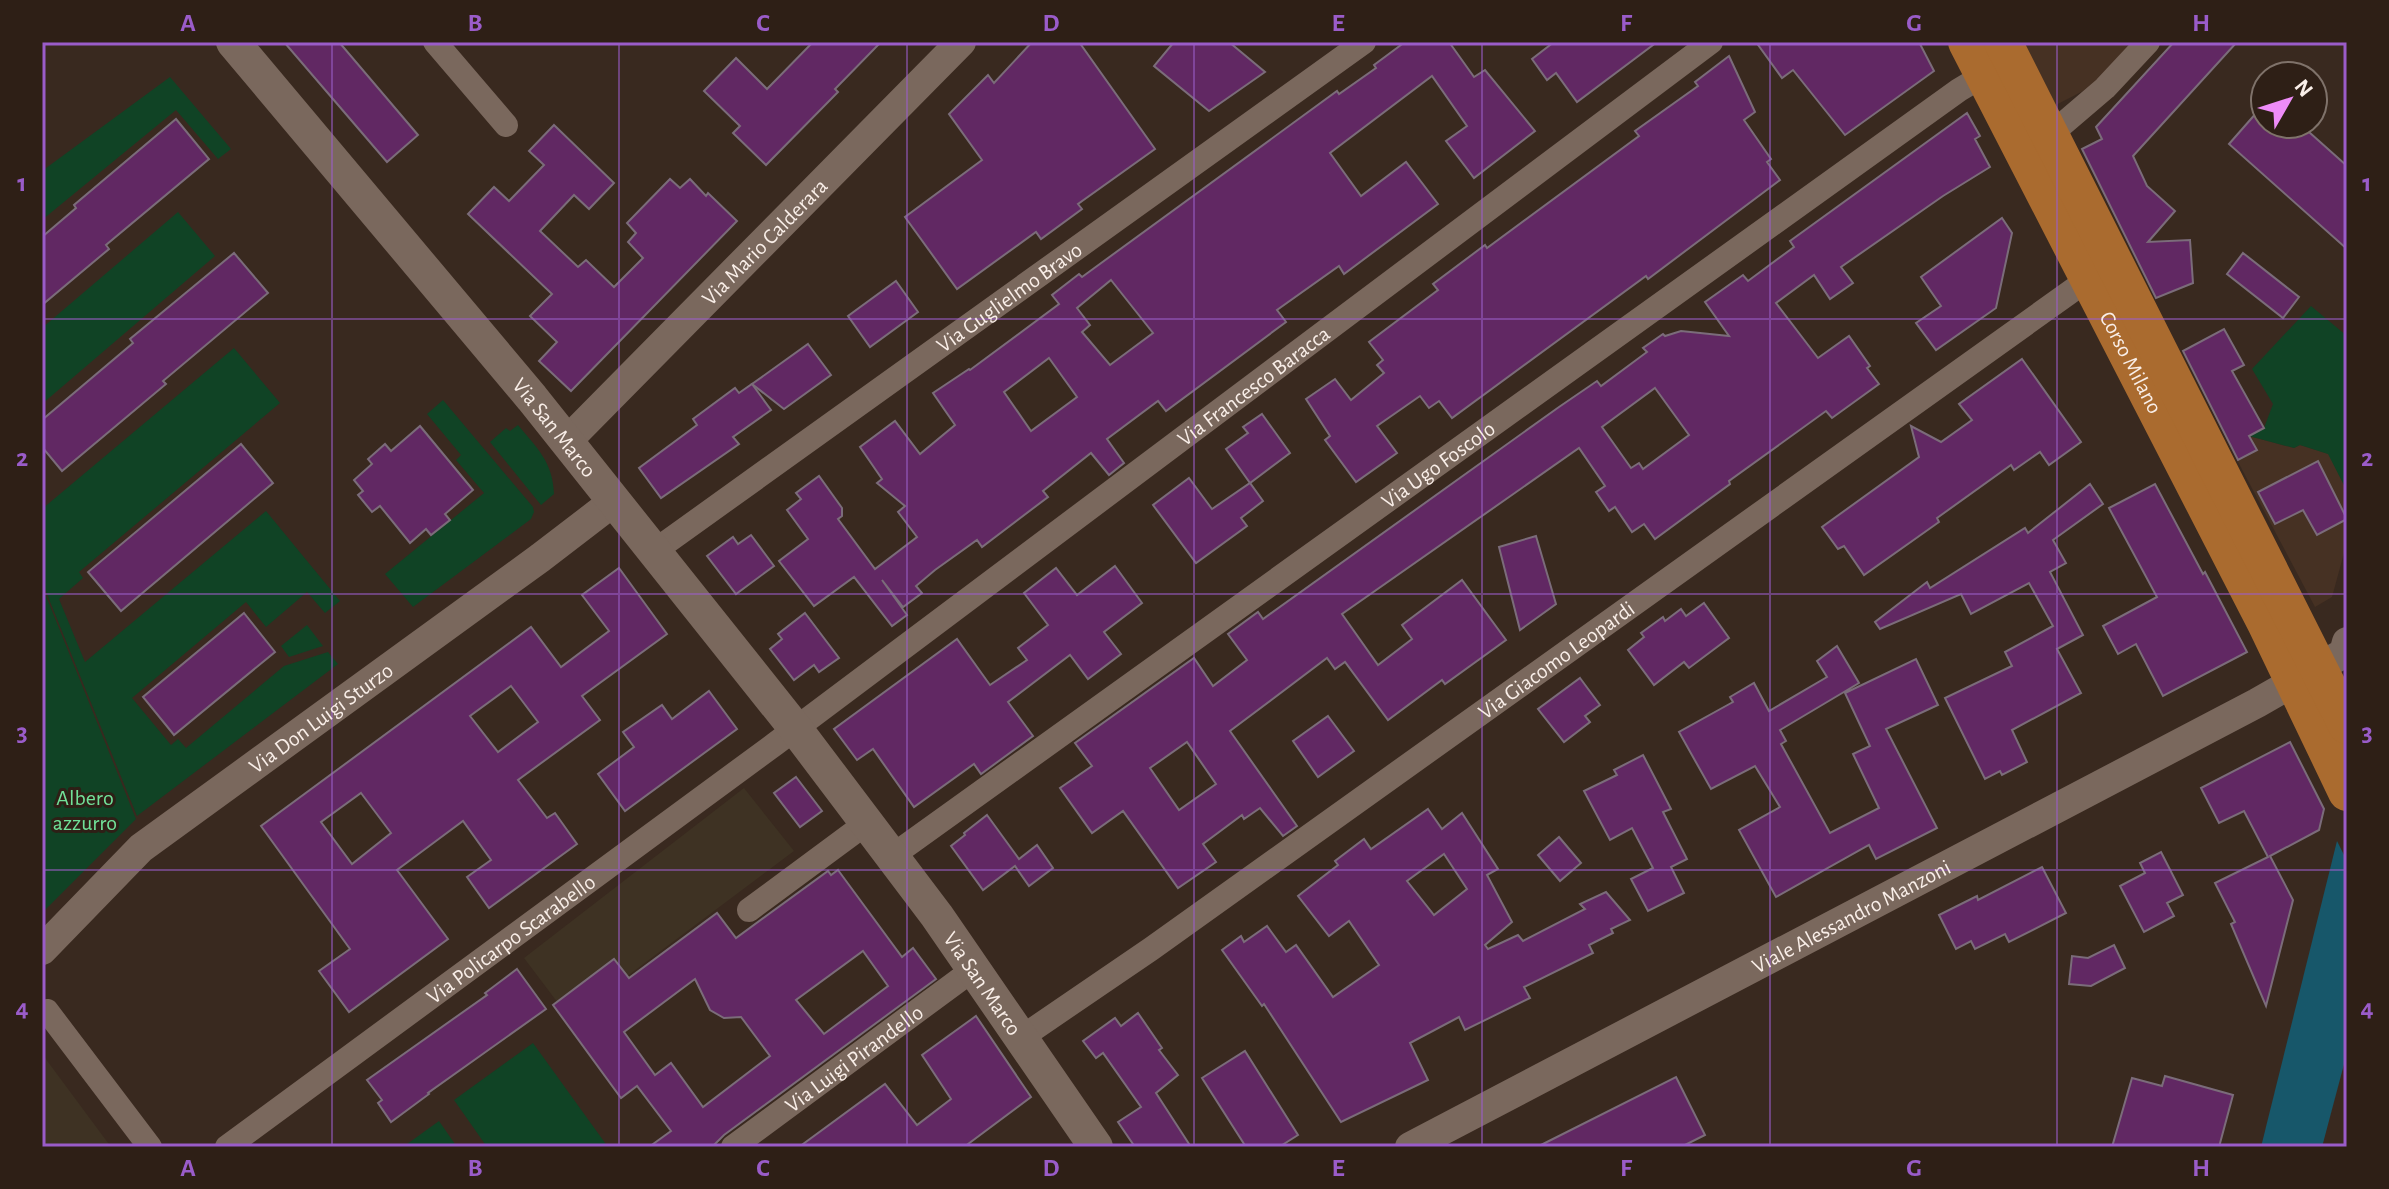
<svg xmlns="http://www.w3.org/2000/svg" width="2389" height="1189" font-family="'Alegreya Sans',sans-serif">
<style>
.built{fill:#463123}
.education{fill:#3e3223}
.green{fill:#104325}
.water{fill:#17576a}
.building{fill:#612863;stroke:#7b6c7a;stroke-width:2;fill-rule:evenodd}
.lines{fill:none;stroke-linecap:round;stroke-linejoin:round}
.minor{stroke:#7a685d;stroke-width:24}
.tertiary{stroke:#7a685d;stroke-width:30}
.secondary{stroke:#7a685d;stroke-width:34}
.primary{stroke:#aa6b2f;stroke-width:38}
.grid{fill:none;stroke:#9a5cc9;stroke-width:2;stroke-opacity:0.55}
.labels{text-anchor:middle;stroke-width:6;stroke-linejoin:round;paint-order:stroke}
.street-label{font-size:22px;fill:#f9eee8;stroke:#2e1f16}
.park-label{font-size:22px;fill:#71e199;stroke:#2e1f16}
.neatline{fill:none;stroke:#9a5cc9;stroke-width:3}
.grid-label{font-size:26px;text-anchor:middle;font-weight:bold;fill:#9a5cc9}
</style>
<rect width="100%" height="100%" fill="#39291f"/>
<g class="built">
<path d="M2017 42H2132L2099 78 2083 91 2050 108Z"/>
<path d="M2249 436 2294 448 2300 445 2329 454 2347 491V542L2332 597 2315 607 2237 460 2257 450Z"/>
</g>
<g class="education">
<path d="M744 788 794 851 570 1019 524 958Z"/>
<path d="M42 1053 48 1062 111 1147H42Z"/>
</g>
<g class="green">
<path d="M170 77 231 149 218 159 176 110 42 220V171Z"/>
<path d="M178 212 215 256 42 404V328Z"/>
<path d="M2311 306 2347 336V491L2328 454 2300 445 2294 448 2249 436 2264 428 2273 404 2252 369Z"/>
<path d="M234 348 280 403 79 572 83 578 59 599 85 662 266 511 340 601 325 613 307 592 266 627 246 602 132 698 171 745 178 739 186 748 284 666 328 652 338 664 137 816 42 582V509Z"/>
<path d="M443 400 533 507 534 512 531 519 413 607 385 574 484 493 456 460 461 455 427 414Z"/>
<path d="M518 425C537 448 553 462 554 494L541 505 490 442 506 428 510 431Z"/>
<path d="M42 586 136 819 42 913Z"/>
<path d="M307 625 323 646 289 657 281 646Z"/>
<path d="M533 1043 608 1147H487L454 1100Z"/>
<path d="M439 1121 457 1147H403Z"/>
</g>
<path class="water" d="M2337 841 2347 861V1053L2322 1147H2261Z"/>
<g class="building">
<path d="M284 42H339L418 135 387 162Z"/>
<path d="M813 42H881L835 89 838 92 766 165 733 133 740 126 704 91 736 58 767 89Z"/>
<path d="M1032 42H1079L1155 149 1078 204 1082 209 1041 239 1036 232 957 289 905 217 982 160 949 114 988 75 994 83Z"/>
<path d="M1174 42H1229L1265 72 1209 111 1154 66Z"/>
<path d="M1405 42H1449L1474 77 1485 70 1535 131 1474 178 1446 141 1467 126 1432 76 1330 153 1361 196 1406 162 1438 204 1344 274 1339 266 1277 310 1286 322 1166 411 1158 401 1107 439 1124 463 1109 475 1091 453 1043 491 1048 497 982 547 977 540 935 570 916 586 922 593 903 607 882 580 907 615 892 626 854 577 814 606 779 561 808 539 787 510 801 499 796 493 819 476 842 508V516L838 519 875 569 917 537 898 512 905 506 877 483 882 479 860 447 895 421 920 454 955 425 933 393 969 369 970 370 1059 304 1052 295 1079 274 1082 277 1337 91 1339 94 1376 68 1374 65ZM1111 280 1153 333 1110 365 1082 332 1090 325 1077 308ZM1049 358 1077 397 1031 431 1004 392Z"/>
<path d="M1554 42H1657L1577 102 1556 73 1547 80 1532 59Z"/>
<path d="M1756 42H1919L1934 71 1845 135 1793 70 1782 78Z"/>
<path d="M2174 42H2237L2133 156 2147 186 2175 211 2148 242 2190 240 2193 283 2156 298 2082 149 2102 139 2096 127Z"/>
<path d="M1729 56 1755 112 1744 120 1771 159 1767 162 1780 180 1648 279 1646 276 1452 418 1439 401 1429 408 1420 396 1377 426 1397 453 1356 482 1325 440 1330 436 1306 399 1335 379 1351 400 1384 373 1377 365 1383 360 1369 342 1438 290 1433 284 1485 245 1487 248 1639 136 1635 131 1698 86 1695 82Z"/>
<path d="M2265 103V124H2300L2347 166V249L2229 144Z"/>
<path d="M1967 113 1980 136 1975 139 1990 167 1943 196 1841 267 1853 283 1830 299 1814 275 1776 303 1818 358 1849 336 1870 366 1867 368 1879 384 1832 418 1826 411 1729 481 1730 484 1655 539 1644 524 1632 532 1615 507 1609 511 1596 492 1605 486 1579 448 1342 614 1378 665 1412 639 1402 625 1462 580 1506 640 1445 684 1442 680 1388 720 1345 662 1335 669 1327 658 1230 731 1297 826 1283 836 1260 808 1244 819 1242 815 1203 844 1216 862 1178 888 1123 811 1092 833 1060 788 1092 766 1075 743 1194 658 1213 686 1247 660 1228 634 1258 612 1263 619 1559 407 1597 381 1601 386 1647 352 1643 348 1663 334 1665 336 1681 331 1729 336 1705 302 1743 275 1748 281 1794 247 1790 241ZM1655 388 1689 435 1643 469 1639 463 1631 468 1602 427ZM1187 742 1216 784 1179 810 1150 768Z"/>
<path d="M176 119 209 159 106 245 109 249 42 305V237L76 208 74 205Z"/>
<path d="M554 125 614 183 589 209 574 195 540 231 578 267 586 260 614 287 643 258 628 242 636 233 627 223 670 179 680 188 690 179 706 196 708 193 737 221 571 391 539 361 557 342 530 316 552 294 468 214 494 187 509 201 544 165 529 151Z"/>
<path d="M2002 218 2012 233 1996 308 1936 350 1916 323 1941 306 1921 277Z"/>
<path d="M234 253 268 293 163 381 166 384 62 471 42 447V420L133 343 130 339Z"/>
<path d="M2243 253 2299 297 2283 318 2227 274Z"/>
<path d="M896 281 918 312 870 347 848 316Z"/>
<path d="M2224 329 2244 365 2232 371 2264 428 2249 436 2257 450 2238 460 2183 351Z"/>
<path d="M808 344 831 375 784 409 752 384Z"/>
<path d="M2022 359 2081 442 2049 465 2040 452 2014 470 2011 465 1937 518 1939 522 1864 575 1844 546 1838 549 1822 527 1919 457 1911 426 1941 442 1972 420 1959 404Z"/>
<path d="M752 384 771 410 733 437 739 444 661 498 639 468 697 425 693 419 735 388 739 393Z"/>
<path d="M1262 414 1290 453 1250 483 1226 449 1248 433 1243 427Z"/>
<path d="M420 426 473 490 445 514 450 520 431 535 426 529 410 543 380 506 372 512 358 495 363 491 354 480 372 464 368 459 385 444 391 451Z"/>
<path d="M241 444 273 483 121 611 88 572Z"/>
<path d="M2318 461 2347 519 2317 535 2303 510 2275 524 2258 492Z"/>
<path d="M1189 478 1212 509 1250 483 1263 501 1241 518 1247 526 1196 563 1153 505Z"/>
<path d="M2090 484 2103 504 2053 540 2066 563 2050 572 2083 635 2057 649 2081 693 2012 730 2027 762 2002 775 2000 771 1985 779 1945 698 2012 666 2005 652 2053 626 2029 583 1971 614 1961 594 1880 629 1875 622 1927 582 1930 588 2025 528 2028 533Z"/>
<path d="M2155 484 2203 574 2205 572 2247 652 2163 696 2136 644 2118 654 2103 626 2157 597 2109 508Z"/>
<path d="M751 535 774 566 736 594 707 556 733 537 738 544Z"/>
<path d="M1536 536 1556 604 1520 630 1499 547Z"/>
<path d="M1115 566 1142 603 1104 632 1121 654 1088 679 1070 655 1008 702 1033 736 981 774 974 764 914 807 873 749 857 760 834 729 957 639 990 685 1027 660 1018 648 1048 625 1024 593 1056 568 1077 595Z"/>
<path d="M619 568 667 634 582 696 600 720 518 780 547 818 555 813 577 844 489 908 467 877 491 860 463 821 436 841 397 870 448 939 349 1012 319 971 350 949 261 826 531 627 561 667 609 631 582 595ZM511 686 538 722 498 752 470 716ZM361 793 391 833 352 864 321 822Z"/>
<path d="M1704 603 1729 638 1689 668 1684 662 1654 685 1628 650 1644 637 1641 633 1663 617 1665 621 1681 609 1686 616Z"/>
<path d="M244 613 275 652 174 735 143 697Z"/>
<path d="M805 613 839 658 819 672 814 665 794 680 770 649 782 639 778 634Z"/>
<path d="M1837 646 1859 683 1780 730 1786 741 1781 744 1830 833 1879 808 1853 754 1870 746 1845 693 1916 659 1938 705 1886 729 1937 828 1876 859 1869 845 1776 897 1739 830 1780 807 1755 766 1711 789 1679 732 1733 702 1730 697 1754 683 1769 711 1827 677 1817 661Z"/>
<path d="M1580 678 1600 705 1585 716 1590 722 1564 742 1538 709Z"/>
<path d="M709 691 737 729 625 811 598 774 634 747 623 732 662 705 672 719Z"/>
<path d="M1328 716 1354 751 1318 777 1293 741Z"/>
<path d="M2290 742 2324 809 2319 830 2270 856 2293 900 2266 1006 2231 924 2235 922 2215 883 2268 857 2244 811 2219 823 2201 788Z"/>
<path d="M1643 755 1671 809 1663 812 1687 859 1671 867 1684 893 1648 911 1631 879 1653 868 1632 828 1610 840 1584 791 1617 775 1614 770Z"/>
<path d="M796 777 822 811 800 827 774 793Z"/>
<path d="M1428 809 1442 829 1462 813 1498 869 1487 875 1512 922 1485 945 1488 949 1518 935 1523 941 1585 909 1580 904 1606 892 1630 920 1611 929 1613 933 1589 945 1593 953 1524 987 1530 998 1465 1030 1459 1017 1410 1043 1428 1080 1341 1122 1264 1004 1262 1006 1222 950 1241 936 1244 942 1267 926 1286 952 1296 945 1333 997 1379 965 1349 921 1329 936 1298 896 1338 865 1335 861 1364 839 1371 849ZM1444 854 1467 889 1434 915 1407 881Z"/>
<path d="M987 815 1019 859 1037 845 1053 868 1029 886 1015 866 983 890 951 846 965 835 964 833Z"/>
<path d="M1559 837 1581 863 1560 881 1538 855Z"/>
<path d="M2161 852 2183 895 2167 903 2174 916 2144 932 2120 886 2145 873 2140 863Z"/>
<path d="M2042 867 2066 913 2009 942 2005 934 1975 949 1971 941 1956 949 1939 915 1977 896 1978 900Z"/>
<path d="M838 870 902 957 913 948 936 979 724 1135 712 1147H649L671 1131 637 1086 621 1098 553 1005 614 959 629 978 717 913 736 938 828 871 831 875ZM863 951 888 986 824 1034 796 1000ZM695 979 710 1010 724 1018 741 1017 770 1056 703 1107 671 1063 655 1075 624 1032Z"/>
<path d="M2114 945 2125 968 2091 986 2069 984 2072 956 2088 958Z"/>
<path d="M517 969 546 1009 428 1093 429 1094 391 1122 378 1103 382 1100 367 1080 487 995 485 993Z"/>
<path d="M1138 1013 1162 1048 1159 1050 1178 1075 1156 1093 1191 1147H1135L1118 1122 1141 1107 1103 1053 1096 1058 1083 1041 1115 1018 1121 1026Z"/>
<path d="M976 1016 1031 1097 964 1147H799L885 1084 917 1125 951 1099 922 1055Z"/>
<path d="M1245 1051 1298 1135 1279 1147H1246L1202 1078Z"/>
<path d="M2165 1076 2233 1095 2219 1147H2112L2132 1078 2162 1086Z"/>
<path d="M1676 1077 1705 1135 1681 1147H1537Z"/>
</g>
<g class="lines">
<g class="minor">
<path d="M435 42 506 125"/>
<path d="M2050 135 2105 88 2148 42"/>
<path id="s1" d="M653 552 1364 42"/>
<path id="s2" d="M892 856 1959 90 1984 75"/>
<path d="M749 910 868 822"/>
<path d="M47 1011 150 1147"/>
<path id="s3" d="M1022 1037 1151 949 2087 280"/>
<path id="s4" d="M227 1147 775 744 1711 42"/>
<path id="s5" d="M733 1147 974 969"/>
</g>
<g class="tertiary">
<path id="s6" d="M566 442 961 42"/>
<path id="s7" d="M42 950 141 848 540 558 613 502"/>
<path id="s8" d="M1410 1147 2257 703 2344 653 2347 642"/>
</g>
<path class="secondary" id="s9" d="M233 42 532 398 795 728 937 916 1096 1147"/>
<g class="primary">
<path id="s10" d="M1967 42 2266 623 2347 792"/>
<path d="M2003 42 2347 725"/>
</g>
</g>
<path class="grid" d="M332 42V1147M619 42V1147M907 42V1147M1194 42V1147M1482 42V1147M1770 42V1147M2057 42V1147M42 319H2347M42 594H2347M42 870H2347"/>
<g class="labels">
<g class="street-label">
<text dy="8" stroke="none"><textPath href="#s6" startOffset="282">Via Mario Calderara</textPath></text>
<text dy="8" stroke="none"><textPath href="#s1" startOffset="438">Via Guglielmo Bravo</textPath></text>
<text dy="8" stroke="none"><textPath href="#s10" startOffset="360">Corso Milano</textPath></text>
<text dy="8" stroke="none"><textPath href="#s4" startOffset="1278">Via Francesco Baracca</textPath></text>
<text dy="8" stroke="none"><textPath href="#s9" startOffset="502">Via San Marco</textPath></text>
<text dy="8" stroke="none"><textPath href="#s2" startOffset="672">Via Ugo Foscolo</textPath></text>
<text dy="8" stroke="none"><textPath href="#s3" startOffset="654">Via Giacomo Leopardi</textPath></text>
<text dy="8" stroke="none"><textPath href="#s7" startOffset="364">Via Don Luigi Sturzo</textPath></text>
<text dy="8" stroke="none"><textPath href="#s8" startOffset="498">Viale Alessandro Manzoni</textPath></text>
<text dy="8" stroke="none"><textPath href="#s4" startOffset="352">Via Policarpo Scarabello</textPath></text>
<text dy="8" stroke="none"><textPath href="#s9" startOffset="1204">Via San Marco</textPath></text>
<text dy="8" stroke="none"><textPath href="#s5" startOffset="150">Via Luigi Pirandello</textPath></text>
</g>
<g class="park-label">
<text x="85" y="805">Albero<tspan x="85" dy="25">azzurro</tspan></text>
</g>
</g>
<rect width="2389" height="1189" fill="none" stroke="#2e1f16" stroke-width="88"/>
<g transform="translate(2289 100) rotate(51)"><circle r="38" fill="#2e1f16" stroke="#7f726a" stroke-width="2"/>
<path d="M0-6L14 30L0 20L-14 30Z" fill="#ee8cf8"/>
<text y="-12" font-size="22" font-weight="bold" text-anchor="middle" fill="#f9eee8">N</text>
</g>
<rect x="44" y="44" width="2301" height="1101" class="neatline"/>
<g class="grid-label">
<text x="188" y="31">A</text>
<text x="475" y="31">B</text>
<text x="763" y="31">C</text>
<text x="1051" y="31">D</text>
<text x="1338" y="31">E</text>
<text x="1626" y="31">F</text>
<text x="1914" y="31">G</text>
<text x="2201" y="31">H</text>
<text x="22" y="191">1</text>
<text x="2367" y="191">1</text>
<text x="22" y="466">2</text>
<text x="2367" y="466">2</text>
<text x="22" y="741">3</text>
<text x="2367" y="741">3</text>
<text x="22" y="1016">4</text>
<text x="2367" y="1016">4</text>
<text x="188" y="1176">A</text>
<text x="475" y="1176">B</text>
<text x="763" y="1176">C</text>
<text x="1051" y="1176">D</text>
<text x="1338" y="1176">E</text>
<text x="1626" y="1176">F</text>
<text x="1914" y="1176">G</text>
<text x="2201" y="1176">H</text>
</g>
</svg>
